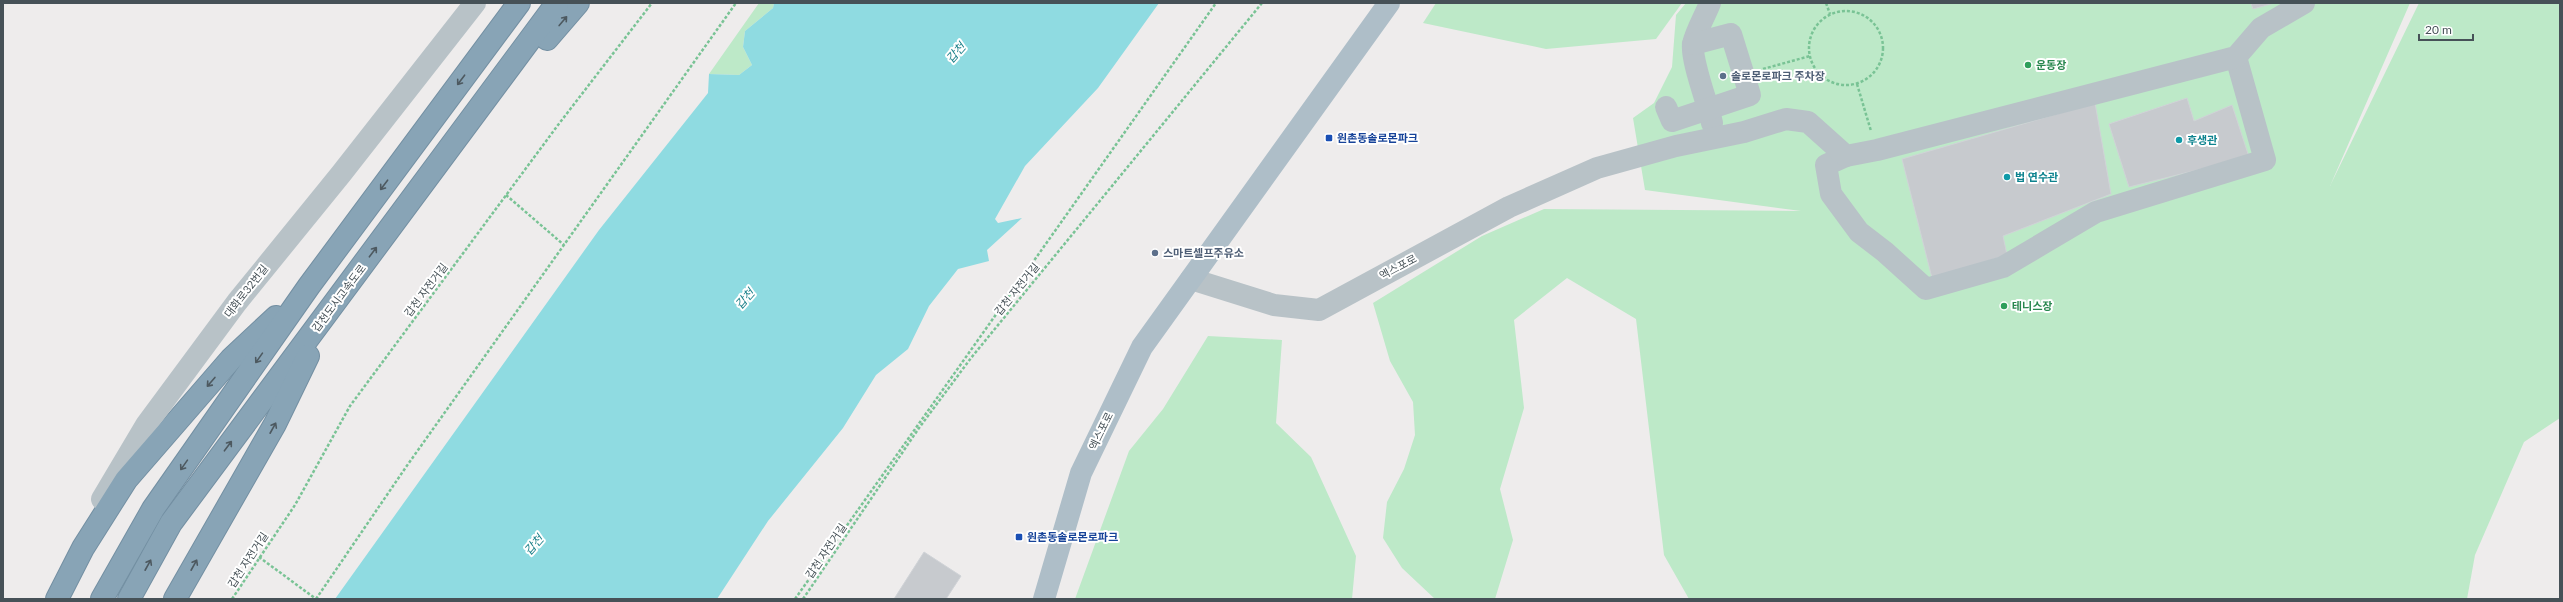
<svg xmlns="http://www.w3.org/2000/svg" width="2563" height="602" font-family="Lato,'Noto Sans KR',sans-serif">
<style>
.green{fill:#bde9c8}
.water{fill:#8fdbe1}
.building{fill:#c7cace;stroke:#d0d3d7}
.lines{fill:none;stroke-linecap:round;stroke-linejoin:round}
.highway-casing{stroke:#738fa2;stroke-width:24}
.path{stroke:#79c395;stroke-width:2.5;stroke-dasharray:3 2;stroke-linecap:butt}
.minor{stroke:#b8c2c7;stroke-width:22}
.major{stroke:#aebec8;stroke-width:22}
.highway{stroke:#88a4b6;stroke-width:22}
.oneway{stroke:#4d5960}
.leisure-dot{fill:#2e9e5b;stroke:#fff;stroke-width:1.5}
.service-dot{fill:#5c6f8a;stroke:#fff;stroke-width:1.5}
.transit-dot{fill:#1a4fb4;stroke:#fff;stroke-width:1.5}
.culture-dot{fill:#0f9aa8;stroke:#fff;stroke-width:1.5}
.labels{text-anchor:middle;stroke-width:4;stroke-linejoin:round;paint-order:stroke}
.leisure-label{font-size:11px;font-weight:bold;fill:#27864d;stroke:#fff;text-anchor:start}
.service-label{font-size:11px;font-weight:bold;fill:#4e5e75;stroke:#fff;text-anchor:start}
.transit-label{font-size:11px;font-weight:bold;fill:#164399;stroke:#fff;text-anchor:start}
.culture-label{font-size:11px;font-weight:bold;fill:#0d838f;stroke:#fff;text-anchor:start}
.street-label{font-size:11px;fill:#465157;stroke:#fff}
.water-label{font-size:12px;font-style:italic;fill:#197f88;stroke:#fff}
</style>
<rect width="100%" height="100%" fill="#eeecec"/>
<g class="green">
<path d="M759 3H774L773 8 745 31 743 47 752 65 739 75 709 74Z"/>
<path d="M1436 3H1682L1656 39 1546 49 1423 23Z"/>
<path d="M1686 3H2410L2330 186 2419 3H2560V418L2524 442 2475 555 2467 599H1689L1664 555 1636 319 1567 278 1514 320 1524 408 1500 489 1513 540 1495 599H1435L1402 568 1383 538 1387 502 1404 469 1415 435 1413 402 1390 361 1373 303 1482 236 1544 209 1801 211 1645 190 1633 118 1654 103 1672 67 1676 15Z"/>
<path d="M1208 336 1282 340 1276 423 1311 457 1356 556 1352 599H1075L1129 451 1163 409Z"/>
</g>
<path class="water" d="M774 3H1159L1098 88 1025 166 995 219 998 223 1022 218 987 250 989 261 958 269 929 306 908 349 876 375 843 428 768 521 717 599H335L599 230 708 93 709 74 739 75 752 65 743 47 745 31 773 8Z"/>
<g class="building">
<path d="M2251 3H2274L2253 9Z"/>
<path d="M2187 98 2194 121 2232 105 2249 157 2129 187 2109 124Z"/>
<path d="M2095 103 2111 194 2003 236 2007 255 1932 278 1902 159Z"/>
<path d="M924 552 961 576 946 599H894Z"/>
</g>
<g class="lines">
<g class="highway-casing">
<g id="highway">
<path d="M547 39 578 3"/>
<path d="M57 599 83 548 126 480 231 359 276 317"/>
<path d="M102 599 153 509 309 286 519 3"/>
<path d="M129 599 171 523 557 3"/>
<path d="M175 599 275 424 308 356"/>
</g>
</g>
<g class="path">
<path d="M1826 3 1830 14"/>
<circle cx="1846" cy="48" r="37"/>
<path d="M1763 69 1810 56"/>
<path d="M1857 84 1871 131"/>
<path d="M506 195 564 245"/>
<path d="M259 557 316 599"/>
<path d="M232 599 295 505 350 406 558 125 652 3"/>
<path d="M316 599 406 467 736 3"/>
<path d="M795 599 1216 3"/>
<path d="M803 599 919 428 971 358 1262 3"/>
</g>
<g class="minor">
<path d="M1710 3C1705 16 1696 31 1693 44 1691 61 1708 104 1712 123"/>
<path d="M1666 107 1672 121 1750 95 1731 34 1693 44"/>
<path d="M1846 156 1826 165 1831 194 1859 232 1885 252 1926 289 2003 267 2096 212 2265 160 2236 57"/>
<path d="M1191 279 1274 305 1319 310 1509 207 1597 168 1676 146 1744 132 1786 119 1808 122 1846 156 1877 150 2236 57 2261 28 2304 3"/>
<path d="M102 499 146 425 237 302 341 174 475 3"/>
</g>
<path class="major" d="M1044 599 1081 473 1142 347 1389 3"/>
<use href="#highway" class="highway"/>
</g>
<defs><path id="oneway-shaft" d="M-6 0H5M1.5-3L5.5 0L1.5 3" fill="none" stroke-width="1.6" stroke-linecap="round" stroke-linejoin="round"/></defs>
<g class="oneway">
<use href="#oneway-shaft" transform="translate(563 21) rotate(-50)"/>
<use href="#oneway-shaft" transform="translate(461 80) rotate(127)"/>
<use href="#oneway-shaft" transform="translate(384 185) rotate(127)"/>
<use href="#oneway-shaft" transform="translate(373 252) rotate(-53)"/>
<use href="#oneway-shaft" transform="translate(259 358) rotate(125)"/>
<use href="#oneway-shaft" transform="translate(211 382) rotate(131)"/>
<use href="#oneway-shaft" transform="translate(273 428) rotate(-61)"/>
<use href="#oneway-shaft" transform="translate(228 446) rotate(-53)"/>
<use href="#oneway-shaft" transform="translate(184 465) rotate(125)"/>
<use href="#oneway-shaft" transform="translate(148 565) rotate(-61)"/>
<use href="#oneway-shaft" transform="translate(194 565) rotate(-61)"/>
</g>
<g class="leisure-dot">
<circle cx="2028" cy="65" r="4"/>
<circle cx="2004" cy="306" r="4"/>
</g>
<g class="service-dot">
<circle cx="1723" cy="76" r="4"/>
<circle cx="1155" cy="253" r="4"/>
</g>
<g class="transit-dot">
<rect x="1325" y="134" width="8" height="8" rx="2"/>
<rect x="1015" y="533" width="8" height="8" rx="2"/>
</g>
<g class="culture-dot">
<circle cx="2179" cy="140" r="4"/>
<circle cx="2007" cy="177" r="4"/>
</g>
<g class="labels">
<g class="leisure-label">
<text x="2036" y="69">운동장</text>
<text x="2012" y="310">테니스장</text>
</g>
<g class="service-label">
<text x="1731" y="80">솔로몬로파크 주차장</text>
<text x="1163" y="257">스마트셀프주유소</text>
</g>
<g class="transit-label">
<text x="1337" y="142">원촌동솔로몬파크</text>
<text x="1027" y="541">원촌동솔로몬로파크</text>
</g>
<g class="culture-label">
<text x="2187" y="144">후생관</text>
<text x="2015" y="181">법 연수관</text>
</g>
<g class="street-label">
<text transform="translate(1398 267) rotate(-28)" y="4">엑스포로</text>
<text transform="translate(1017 289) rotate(-51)" y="4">갑천 자전거길</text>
<text transform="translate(426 290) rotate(-53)" y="4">갑천 자전거길</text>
<text transform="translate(246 291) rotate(-52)" y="4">대화로32번길</text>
<text transform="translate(339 298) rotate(-53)" y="4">갑천도시고속도로</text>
<text transform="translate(1101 431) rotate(-64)" y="4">엑스포로</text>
<text transform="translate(826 551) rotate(-56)" y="4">갑천 자전거길</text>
<text transform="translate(248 560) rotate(-57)" y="4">갑천 자전거길</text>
</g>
<g class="water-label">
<text transform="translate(956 53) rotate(-49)" y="4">갑천</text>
<text transform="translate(745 299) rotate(-49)" y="4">갑천</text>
<text transform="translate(534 545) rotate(-49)" y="4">갑천</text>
</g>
</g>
<rect width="2563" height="602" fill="none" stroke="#465157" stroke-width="8"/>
<path d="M2419 34v6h54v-6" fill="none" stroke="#465157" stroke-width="2"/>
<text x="2425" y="34" font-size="12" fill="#465157" stroke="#ffffff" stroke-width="3" paint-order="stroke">20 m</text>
</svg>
